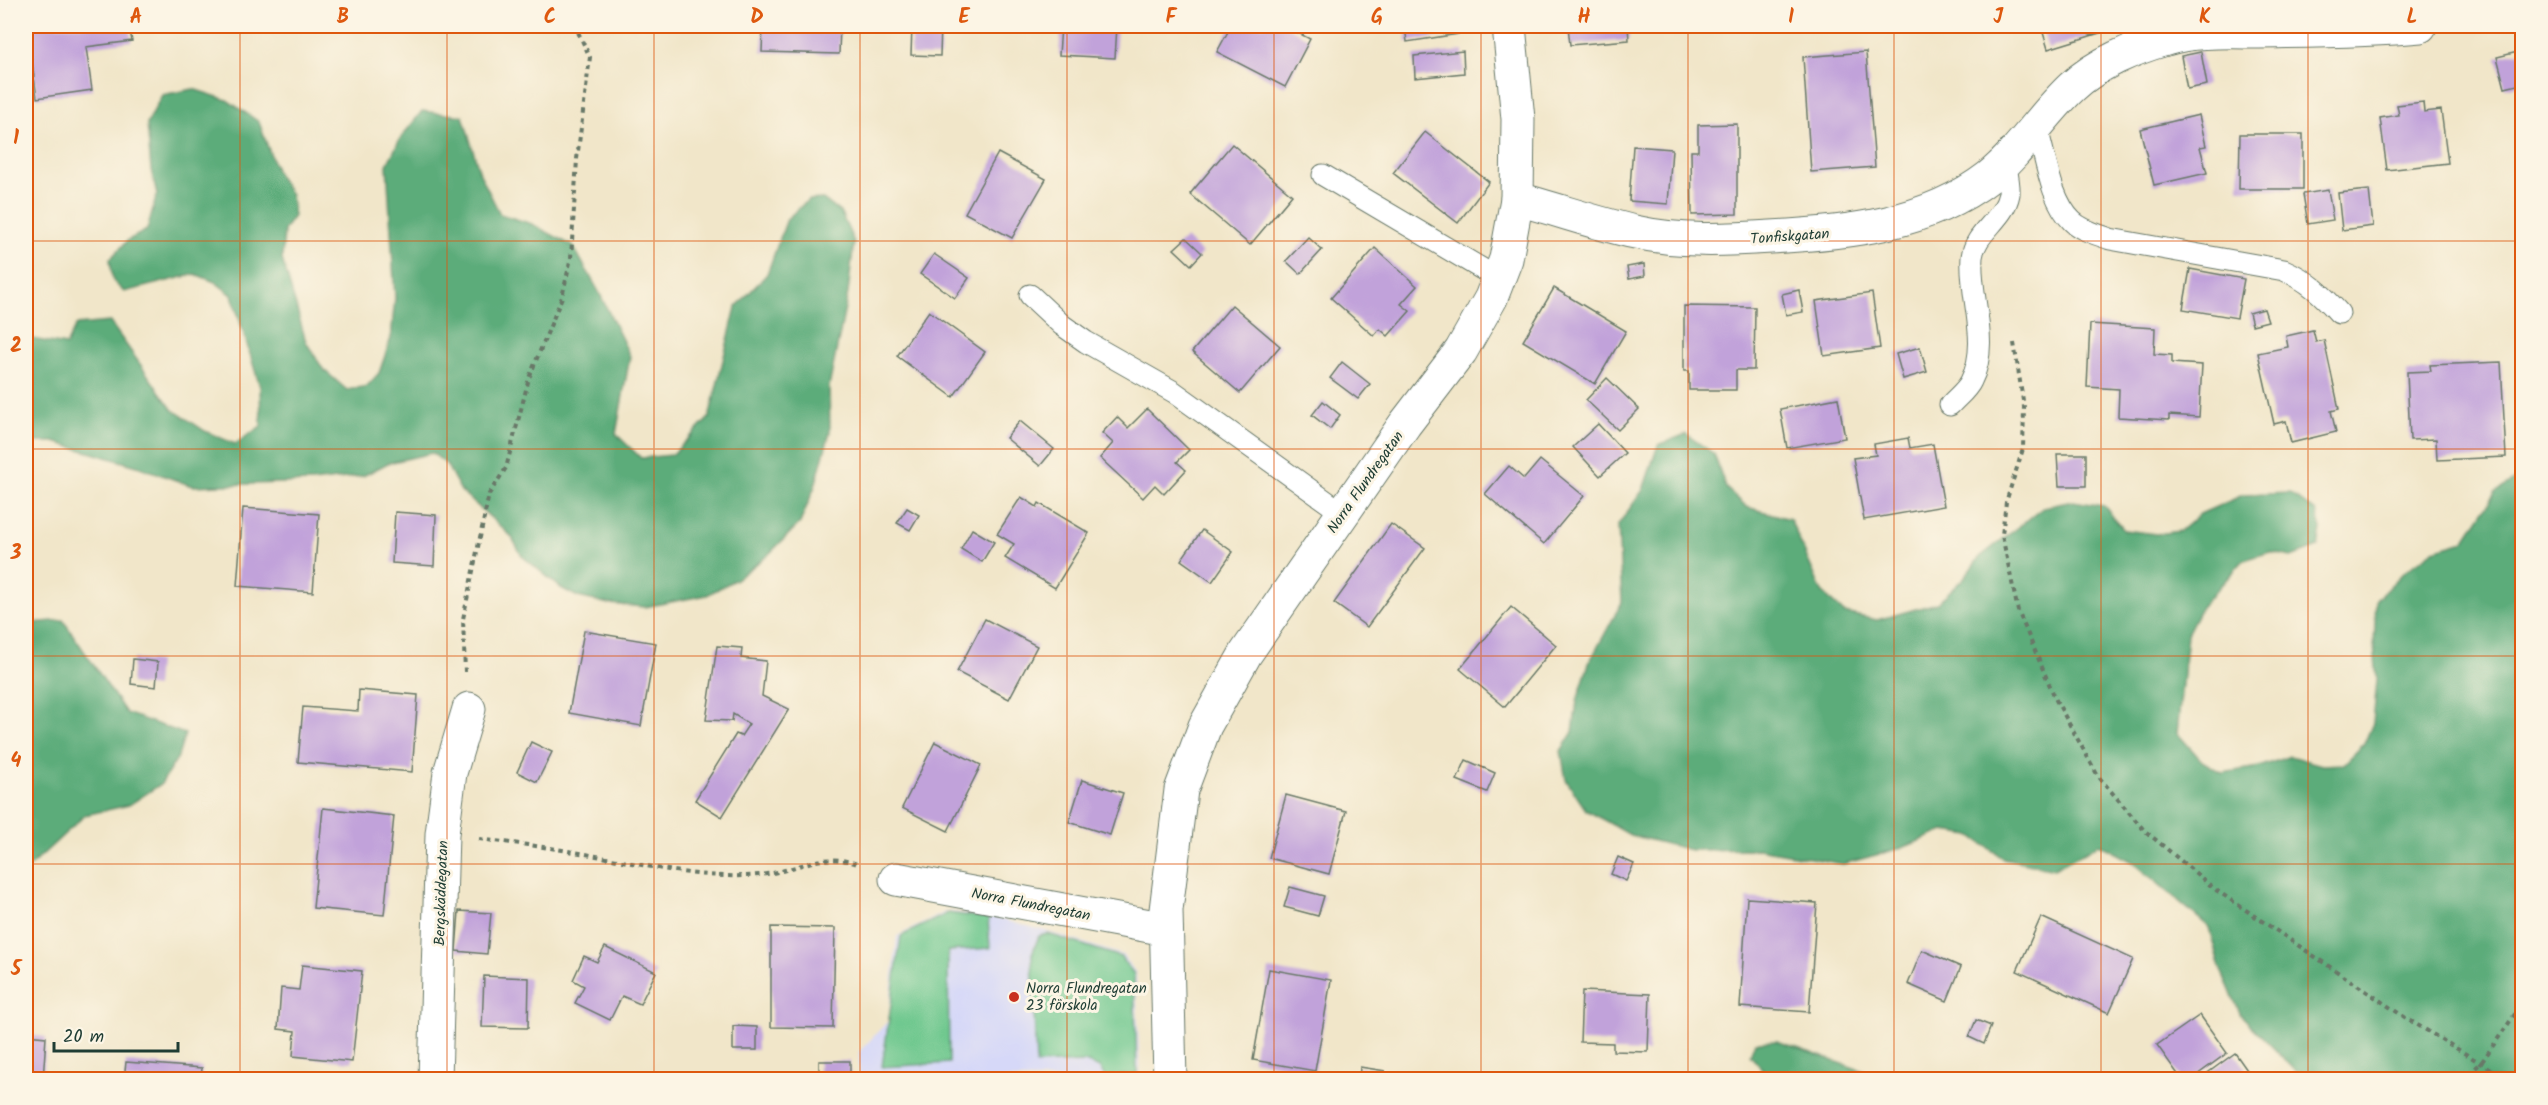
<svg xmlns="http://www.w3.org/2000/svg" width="2548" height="1105" font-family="Kalam,sans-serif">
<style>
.built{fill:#d6d8f8}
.green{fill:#70c88f;stroke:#488262;stroke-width:1.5}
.forest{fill:#5cac7a;stroke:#3e7457;stroke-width:1.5}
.building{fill:#c1a2da}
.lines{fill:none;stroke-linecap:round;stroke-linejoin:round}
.lane-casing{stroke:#687868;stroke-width:23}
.street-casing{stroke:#687868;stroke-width:35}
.path{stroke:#687868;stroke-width:4;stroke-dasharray:4.5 4.5;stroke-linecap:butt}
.lane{stroke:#fff;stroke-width:21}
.street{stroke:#fff;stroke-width:33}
.grid{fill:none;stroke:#de580e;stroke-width:1.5;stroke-opacity:0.55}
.poi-dot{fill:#c8321e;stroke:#fcf5e5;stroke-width:2}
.labels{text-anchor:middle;stroke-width:6;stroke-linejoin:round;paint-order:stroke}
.street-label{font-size:15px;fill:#1f3d34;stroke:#fcf5e5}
.poi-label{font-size:15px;fill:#1f3d34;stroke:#fcf5e5;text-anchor:start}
.neatline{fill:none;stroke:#de580e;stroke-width:2}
.grid-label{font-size:20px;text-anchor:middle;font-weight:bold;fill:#de580e}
</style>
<rect width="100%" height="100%" fill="#fcf5e5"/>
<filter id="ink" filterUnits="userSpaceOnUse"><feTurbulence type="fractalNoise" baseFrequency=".0167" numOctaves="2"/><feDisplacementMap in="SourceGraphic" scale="12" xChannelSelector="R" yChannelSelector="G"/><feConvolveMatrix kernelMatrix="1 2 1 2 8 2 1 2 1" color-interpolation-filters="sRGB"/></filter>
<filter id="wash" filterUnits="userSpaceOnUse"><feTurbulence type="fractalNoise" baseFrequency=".008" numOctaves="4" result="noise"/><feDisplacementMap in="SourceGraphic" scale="24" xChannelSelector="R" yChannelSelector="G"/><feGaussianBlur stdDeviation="1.35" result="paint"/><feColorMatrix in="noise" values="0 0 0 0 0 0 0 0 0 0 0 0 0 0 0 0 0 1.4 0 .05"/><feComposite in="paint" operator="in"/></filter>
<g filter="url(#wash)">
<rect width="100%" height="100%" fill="#f1e6c9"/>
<path class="built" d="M947 911 987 916 1039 929 1123 955 1136 973 1140 1079H859V1052L888 1021 897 936Z"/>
<g class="green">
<path d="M948 913 988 918 990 948 948 951 949 1063 882 1067 901 936Z"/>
<path d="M1048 934 1121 957 1134 974 1137 1074 1105 1077 1100 1068 1085 1062 1036 1064 1032 954 1039 936Z"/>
</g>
<g class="forest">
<path d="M193 89 227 100 259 122 277 173 291 195 294 216 284 230 282 259 296 306 306 342 323 369 347 390 367 386 379 373 391 338 395 298 387 165 400 139 422 111 463 116 480 174 500 214 532 224 573 246 598 290 630 356 616 434 641 458 672 455 709 418 736 307 767 274 787 219 808 200 823 199 841 213 854 242 848 293 829 387 830 432 815 486 800 523 767 556 736 579 707 595 645 607 609 604 578 597 561 588 522 556 511 536 461 491 446 464 432 453 388 463 363 476 312 482 192 486 137 466 54 442H26V338L66 345 76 325 110 322 172 409 205 431 235 444 261 426 260 387 232 295 215 282 195 274 124 292 113 281 110 259 128 240 147 230 157 194 151 170 147 124 162 95Z"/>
<path d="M1686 434 1714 454 1726 488 1747 507 1790 519 1822 592 1844 613 1877 620 1937 603 1963 579 1980 557 2044 507 2073 501 2104 506 2124 530 2156 534 2180 531 2200 514 2243 495 2290 493 2316 512 2321 529 2318 547 2291 557 2270 552 2244 560 2201 607 2187 634 2177 733 2202 761 2222 773 2259 767 2290 756 2322 765 2344 764 2364 744 2373 723 2377 680 2374 645 2376 600 2404 572 2434 550 2464 541 2495 493 2522 475V1079L2331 1080 2296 1071 2241 1015 2220 968 2209 927 2133 862 2099 844 2054 869 2003 858 1970 835 1944 831 1902 848 1843 864 1759 849 1691 850 1630 835 1586 810 1566 780 1561 751 1573 732 1577 701 1589 663 1622 602 1618 525 1643 490 1658 445Z"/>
<path d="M63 620 126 713 185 734 178 757 161 784 129 805 85 815 26 870V621L32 623Z"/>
<path d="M1777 1041 1886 1079H1771L1750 1055 1755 1042Z"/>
</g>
<g id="blocks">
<g class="building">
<path d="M27 26H129L132 41 86 47 92 90 37 98Z"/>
<path d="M763 26H840L839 54 762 52Z"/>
<path d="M912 26H941L940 56 911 55Z"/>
<path d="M1061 26H1117L1115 58 1059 55Z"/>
<path d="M1231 26H1285L1310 39 1285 87 1217 52Z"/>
<path d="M1405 26H1457L1458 34 1407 42Z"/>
<path d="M1568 26H1628L1629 40 1570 45Z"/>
<path d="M2041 26H2115L2116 28 2048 49Z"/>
<path d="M1463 51 1464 73 1415 78 1414 56Z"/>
<path d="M2522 51V84L2505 88 2497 57Z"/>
<path d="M1866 52 1875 167 1811 172 1803 57Z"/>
<path d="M2201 52 2207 85 2187 89 2181 56Z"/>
<path d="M2423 102 2424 112 2441 110 2448 163 2387 170 2380 118 2399 115 2397 105Z"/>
<path d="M2199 115 2206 146 2200 147 2207 173 2154 185 2140 129Z"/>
<path d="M1737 124V214L1692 215 1691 151H1698V125Z"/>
<path d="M2522 126V154L2521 155 2516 127Z"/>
<path d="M1425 132 1489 182 1458 223 1393 173Z"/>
<path d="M2240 134H2303V189H2239Z"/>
<path d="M1232 144 1292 195 1250 245 1190 194Z"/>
<path d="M1633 146 1672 149 1668 204 1629 201Z"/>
<path d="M998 153 1046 179 1012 238 965 213Z"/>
<path d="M2328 190 2333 220 2308 224 2303 194Z"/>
<path d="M2369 190 2373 226 2342 230 2338 193Z"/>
<path d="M1308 237 1322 250 1300 274 1286 261Z"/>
<path d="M1186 238 1202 253 1191 265 1174 249Z"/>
<path d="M1375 248 1417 286 1401 304 1410 311 1388 336 1380 329 1374 336 1331 298Z"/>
<path d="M934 254 969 278 955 298 920 274Z"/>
<path d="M1644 264 1645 276 1629 279 1627 267Z"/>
<path d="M2190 269 2244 279 2237 318 2183 309Z"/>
<path d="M1554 288 1626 331 1595 384 1523 341Z"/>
<path d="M1799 290 1803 312 1786 315 1782 294Z"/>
<path d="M1872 293 1880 348 1824 356 1816 301Z"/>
<path d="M1232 305 1280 346 1240 393 1192 352Z"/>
<path d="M1684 306 1755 307 1754 370H1736V390H1689V371H1684Z"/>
<path d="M2264 309 2268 321 2252 325 2249 313Z"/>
<path d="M929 311 985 352 953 397 897 356Z"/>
<path d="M2090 324 2155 328 2154 354 2172 355V363L2202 365 2199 417 2169 415V420L2118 417 2119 389 2087 387Z"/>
<path d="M2313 330 2316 342 2324 340 2339 409 2331 411 2336 432 2291 443 2286 421 2274 424 2258 353 2288 347 2286 336Z"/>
<path d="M1920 347 1927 372 1903 379 1896 354Z"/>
<path d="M1342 362 1370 384 1358 399 1330 378Z"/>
<path d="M2501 362 2506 457 2437 460 2436 439 2410 440 2407 372 2431 371 2430 365Z"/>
<path d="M1607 378 1639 409 1618 430 1586 400Z"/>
<path d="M1838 398 1845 438 1787 448 1780 409Z"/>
<path d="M1323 401 1340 415 1330 429 1312 415Z"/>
<path d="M1147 409 1189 450 1177 462 1186 470 1164 494 1155 485 1143 498 1100 458 1113 443 1102 433 1117 417 1128 428Z"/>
<path d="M1020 421 1054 449 1040 466 1006 438Z"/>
<path d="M1598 424 1625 453 1600 476 1573 447Z"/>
<path d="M1908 438 1910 448 1933 444 1944 506 1864 520 1853 458 1876 455 1874 444Z"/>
<path d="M2057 454H2086V486H2059Z"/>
<path d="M1540 460 1584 496 1544 544 1485 494 1509 466 1524 479Z"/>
<path d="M1021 497 1037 507 1039 503 1089 533 1055 588 1005 558 1014 544 997 534Z"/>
<path d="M243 508 319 514 313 592 237 586Z"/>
<path d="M907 508 919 515 910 530 897 523Z"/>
<path d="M395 512 436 515 434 566 392 563Z"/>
<path d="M1391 524 1425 548 1367 627 1334 603Z"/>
<path d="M972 529 994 542 982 562 961 549Z"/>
<path d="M1202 530 1233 552 1212 582 1181 560Z"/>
<path d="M1511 607 1556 645 1505 707 1460 669Z"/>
<path d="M985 619 1037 646 1009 699 957 672Z"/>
<path d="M584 631 656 643 641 726 569 713Z"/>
<path d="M717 646 742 648 741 658 766 661 762 696 789 709 722 817 695 800 736 734 741 736 749 724 733 714 732 721 706 720Z"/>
<path d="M133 659 158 662 156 687 131 684Z"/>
<path d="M359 690 418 695 412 772 298 762 303 707 358 711Z"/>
<path d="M531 742 552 752 537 782 517 772Z"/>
<path d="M935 742 981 765 948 831 902 808Z"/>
<path d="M1466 760 1495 773 1487 792 1457 780Z"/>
<path d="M1082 780 1123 793 1110 835 1069 822Z"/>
<path d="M1286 795 1346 811 1329 874 1269 858Z"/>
<path d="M323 808 394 816 384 915 313 908Z"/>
<path d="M1618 857 1634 864 1626 881 1611 874Z"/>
<path d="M1290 887 1324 896 1318 916 1284 907Z"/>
<path d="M1747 898 1817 903 1809 1012 1740 1007Z"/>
<path d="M459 911 491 913 487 954 456 951Z"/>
<path d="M2041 917 2133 959 2109 1013 2017 971Z"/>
<path d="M771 927 835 928 833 1028 771 1027Z"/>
<path d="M605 947 656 972 640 1004 622 996 610 1020 575 1003 584 986 573 980 584 956 597 962Z"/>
<path d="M1922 950 1961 967 1947 1001 1908 984Z"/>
<path d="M302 965 362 971 352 1062 293 1056 295 1031 278 1029 281 988 299 990Z"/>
<path d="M1269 969 1331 980 1315 1071 1253 1060Z"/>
<path d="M484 976 529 978 528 1028 482 1027Z"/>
<path d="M1582 991 1650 994 1648 1052 1613 1051V1043L1580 1042Z"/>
<path d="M2200 1015 2227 1053 2190 1080H2182L2157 1045Z"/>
<path d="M1976 1020 1991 1026 1984 1044 1969 1037Z"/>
<path d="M733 1026 757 1027V1050H733Z"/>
<path d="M26 1035 46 1037 43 1080H26Z"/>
<path d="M2235 1053 2254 1080H2198Z"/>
<rect x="819" y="1061" width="31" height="19"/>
<path d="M126 1062 202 1068 201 1080H124Z"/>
<path d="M1360 1067 1385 1071 1384 1080H1359Z"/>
</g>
</g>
</g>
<g filter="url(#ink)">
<use href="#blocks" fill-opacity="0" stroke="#687868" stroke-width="1.5"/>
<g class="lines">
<g class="lane-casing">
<g id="lane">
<path d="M2037 129C2046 158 2050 199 2072 221 2082 231 2097 234 2110 239L2284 270C2307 280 2322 294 2339 313"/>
<path d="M1323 175 1499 279"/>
<path d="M1030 295 1062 325 1086 342 1174 392 1344 514"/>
<path d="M1950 405C1956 398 1967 390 1971 381 1991 342 1969 298 1972 257 1975 232 2004 220 2009 194 2010 185 2007 172 2005 162"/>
</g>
</g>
<g class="street-casing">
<g id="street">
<path d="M1517 199C1556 209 1595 223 1635 232 1679 242 1726 240 1771 237 1846 233 1927 225 1989 177 2021 151 2042 115 2072 87 2096 64 2134 48 2166 39 2195 30 2229 32 2259 32 2313 31 2366 31 2420 26"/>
<path d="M896 879 1166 929"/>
<path d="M435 1080 442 834 450 773 469 709"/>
<path d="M1170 1080 1166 910 1181 790 1205 726 1246 653 1405 424 1461 351 1491 298 1506 259 1517 199 1518 119 1509 26"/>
</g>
</g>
<g class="path">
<path d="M2014 343 2024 407 2023 449 2006 502 2002 535 2018 611 2056 700 2098 776 2144 830 2216 890 2406 1018 2509 1080"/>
<path d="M465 672 463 619 489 494 506 468 529 378 562 297 571 258 577 159 590 57 575 26"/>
<path d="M479 839C510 843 542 846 574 852 636 862 695 881 759 875 798 872 819 849 860 865"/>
<path d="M2462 1080 2481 1063 2522 1004"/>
</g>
<use href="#lane" class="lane"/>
<use href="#street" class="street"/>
</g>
</g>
<path class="grid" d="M240 26V1080M447 26V1080M654 26V1080M860 26V1080M1067 26V1080M1274 26V1080M1481 26V1080M1688 26V1080M1894 26V1080M2101 26V1080M2308 26V1080M26 241H2522M26 449H2522M26 656H2522M26 864H2522"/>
<circle class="poi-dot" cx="1014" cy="997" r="6"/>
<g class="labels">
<g class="street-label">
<text transform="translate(1790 236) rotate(-4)" y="5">Tonfiskgatan</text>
<text transform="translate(1365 482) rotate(-55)" y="5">Norra Flundregatan</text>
<text transform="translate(441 893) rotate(-88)" y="5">Bergskäddegatan</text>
<text transform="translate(1031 904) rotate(11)" y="5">Norra Flundregatan</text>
</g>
<g class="poi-label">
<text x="1026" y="993">Norra Flundregatan<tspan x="1026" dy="17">23 förskola</tspan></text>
</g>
</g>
<rect width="2548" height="1105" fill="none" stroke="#fcf5e5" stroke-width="66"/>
<path d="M54 1042v9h124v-9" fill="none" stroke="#1f3d34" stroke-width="3"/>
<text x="63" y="1042" font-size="18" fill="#1f3d34" stroke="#fcf5e5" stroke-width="4.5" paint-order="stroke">20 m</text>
<rect x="33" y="33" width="2482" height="1039" class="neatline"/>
<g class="grid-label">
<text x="136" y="23">A</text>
<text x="343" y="23">B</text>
<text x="550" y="23">C</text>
<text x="757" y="23">D</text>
<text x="964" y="23">E</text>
<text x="1171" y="23">F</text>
<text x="1377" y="23">G</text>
<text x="1584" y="23">H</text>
<text x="1791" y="23">I</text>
<text x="1998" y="23">J</text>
<text x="2205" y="23">K</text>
<text x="2412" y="23">L</text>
<text x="16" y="144">1</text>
<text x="16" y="352">2</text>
<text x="16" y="559">3</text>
<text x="16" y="767">4</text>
<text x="16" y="975">5</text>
</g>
</svg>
